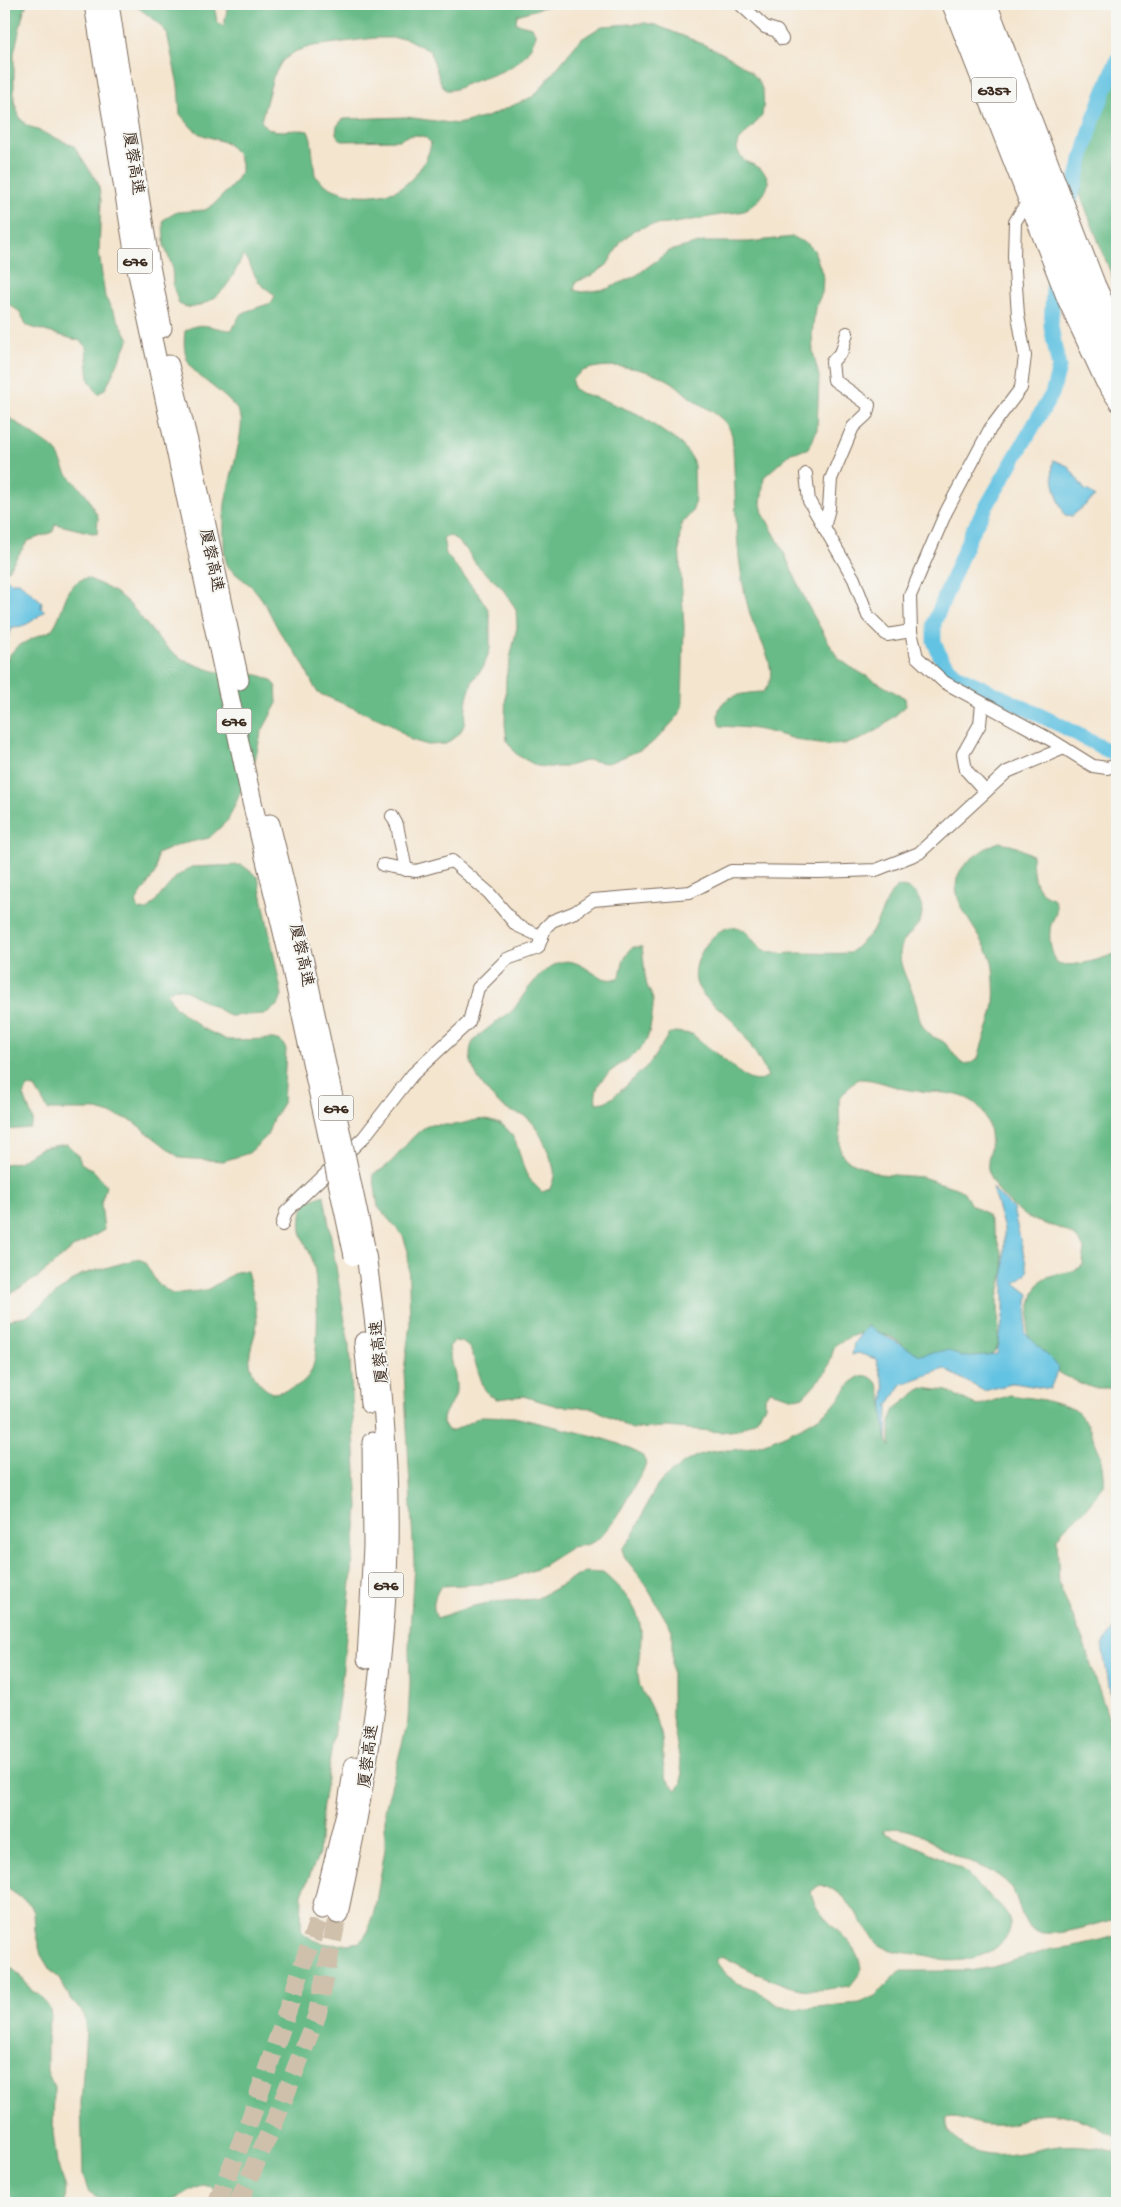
<svg xmlns="http://www.w3.org/2000/svg" width="1121" height="2207" font-family="'Gochi Hand','LXGW WenKai TC',sans-serif">
<style>
.forest{fill:#68bb87;stroke:#527252}
.water{fill:#64c3e2;stroke:#507680}
.lines{fill:none;stroke-linecap:round;stroke-linejoin:round}
.river{stroke:#64c3e2;stroke-width:15}
.highway-tunnel{stroke:#cfc0ac;stroke-width:19;stroke-dasharray:19 9;stroke-linecap:butt}
.minor-casing{stroke:#7c6b5c;stroke-width:14}
.highway-casing{stroke:#7c6b5c;stroke-width:21}
.minor{stroke:#fff;stroke-width:12}
.highway{stroke:#fff;stroke-width:19}
.highway-bridge-casing{stroke:#7c6b5c;stroke-width:21;stroke-linecap:butt}
.highway-bridge{stroke:#fff;stroke-width:19}
.labels{text-anchor:middle;stroke-width:4;stroke-linejoin:round;paint-order:stroke}
.shield{fill:#f6f6f2;stroke:#73675e;stroke-width:1}
.shield-label{font-size:15px;font-weight:bold;fill:#3b2a1e}
.street-label{font-size:16px;fill:#3b2a1e;stroke:#f6f6f2}
</style>
<rect width="100%" height="100%" fill="#f6f6f2"/>
<filter id="ink" filterUnits="userSpaceOnUse"><feTurbulence type="fractalNoise" baseFrequency=".02" numOctaves="2"/><feDisplacementMap in="SourceGraphic" scale="10" xChannelSelector="R" yChannelSelector="G"/><feConvolveMatrix kernelMatrix="1 2 1 2 8 2 1 2 1" color-interpolation-filters="sRGB"/></filter>
<filter id="wash" filterUnits="userSpaceOnUse"><feTurbulence type="fractalNoise" baseFrequency=".0096" numOctaves="4" result="noise"/><feDisplacementMap in="SourceGraphic" scale="20" xChannelSelector="R" yChannelSelector="G"/><feGaussianBlur stdDeviation="1.12" result="paint"/><feColorMatrix in="noise" values="0 0 0 0 0 0 0 0 0 0 0 0 0 0 0 0 0 1.4 0 .05"/><feComposite in="paint" operator="in"/></filter>
<g filter="url(#wash)">
<rect width="100%" height="100%" fill="#f4e5cf"/>
<g class="forest">
<path d="M4 4H27L24 10 14 53V101L20 118 26 125 74 146 98 183 101 200 99 253 105 297 129 339 106 388 98 394 89 380 86 347 80 341 27 326 20 312 4 301Z"/>
<path d="M133 4H214L217 22 224 26 228 4H554L517 15 516 23 532 27 536 35C525 67 501 72 472 82 462 85 457 91 446 90L441 83 430 51 405 38H375L313 46 296 51 282 61 273 77 261 121C272 138 291 127 308 131L311 139 315 175C332 197 369 199 394 191 411 185 429 160 431 143L425 137 417 135 407 136 399 140 342 141 336 134 337 126 343 119 406 117 457 124 487 117 534 96 580 40 602 26 645 23 656 25C683 37 754 59 762 89 765 97 763 108 762 116L739 141 737 149C745 168 752 160 763 171 778 186 756 204 744 211L669 224 651 225 634 230 621 242 607 265 593 275 576 282 574 290 582 292 607 289 637 275 669 251 703 242H749L793 237 808 244 814 250 823 276 822 293 815 308 812 335 813 352 819 377 817 429 812 442 807 449 791 453 764 477 761 504 763 513 781 546 807 604 833 650 838 658 852 668 905 698 906 706C891 719 874 735 856 741 823 753 786 734 755 729 744 727 732 727 720 726 710 696 741 693 763 692 784 672 756 636 750 614 733 556 737 495 732 435 726 416 709 411 694 400 686 395 680 388 673 383 652 369 613 362 588 369 581 371 577 375 572 380L573 388 581 393 606 401 638 414 681 444 692 458 694 466 695 503 692 512 681 525 679 543 684 627 682 707 679 715 661 735 647 747 614 761 606 763 589 760 564 767H546L537 766 517 755 507 741 505 724 506 677 517 627 516 609 502 588 476 564 466 549 451 536 443 538 446 554 479 595 488 609 490 618V649L484 666 473 680 467 698 464 725 460 733 446 744 428 745 411 740 391 724 318 693C311 683 308 672 302 662 296 651 286 643 280 632 271 617 266 602 254 589 248 582 230 572 227 564 222 554 224 516 225 504 228 484 244 433 241 418 238 408 231 403 225 397 200 374 180 370 185 331 202 319 214 330 232 330L240 315 247 311 271 303 275 296C270 290 264 288 260 283 252 274 252 263 243 256 233 275 226 294 205 303 195 308 189 309 179 304L173 286 172 266 164 245 163 220 177 212 205 210 213 205 232 186 241 172V163L238 155 227 143 200 134 192 128 180 114 178 85 167 33 155 20Z"/>
<path d="M1117 60V289L1080 194 1094 118Z"/>
<path d="M4 414 56 450 67 474 86 494 98 517 97 534 55 524 53 532 28 541 8 570 4 572Z"/>
<path d="M87 578C103 585 121 594 132 607 147 623 160 645 179 657 187 662 209 670 218 672 238 675 261 669 276 685L277 703 261 733 255 760 228 820 209 838 181 844 157 854 156 871 136 902 139 910H148L176 877 191 867 242 865 258 877 282 995 279 1004 265 1014 230 1016 183 989 174 988 167 993 175 1007 202 1028 227 1040 273 1039 281 1041 286 1049 283 1103 273 1119 267 1136 249 1153 223 1161 180 1158 131 1120 97 1110H48L35 1088 27 1087 24 1096 33 1120 30 1128 4 1130V733C9 712 0 690 4 668 9 647 24 643 42 634 45 633 50 632 52 629 65 613 63 582 87 578Z"/>
<path d="M1000 842 1017 847 1032 855C1033 874 1032 892 1053 898 1062 915 1050 917 1050 932 1049 944 1052 953 1057 964 1078 967 1098 960 1117 953V1391L1110 1388H1093L1078 1382 1046 1367 1028 1350C1027 1333 1028 1284 1047 1277 1059 1272 1073 1274 1083 1265L1084 1248C1069 1223 1047 1229 1026 1216 1017 1211 1007 1201 1000 1193 978 1166 993 1161 990 1133 983 1086 943 1095 909 1090 891 1087 875 1078 857 1079L839 1098 840 1144 841 1153 847 1160 879 1174 922 1177 956 1188 964 1192 970 1204 985 1213 990 1220 1002 1254 1004 1271 998 1298 999 1343 995 1351 983 1363C972 1362 921 1360 914 1356 910 1354 906 1348 903 1345 879 1326 859 1330 835 1345L827 1371 804 1396 795 1398 770 1391 765 1397V1406L756 1420 738 1430 721 1432 667 1427 632 1429 593 1408 557 1406 523 1396 497 1399 489 1395 484 1388 470 1348 462 1342 454 1341 449 1347C451 1361 457 1377 456 1391 455 1405 442 1408 443 1424L449 1431 457 1429 481 1416 514 1417 594 1436 619 1444 642 1455 646 1463 643 1471 615 1520 597 1540 589 1544 572 1547 537 1569 509 1579 484 1584 441 1586C434 1596 431 1607 437 1618L469 1607 493 1602 536 1599 585 1572 603 1573C622 1589 642 1610 641 1636 641 1652 636 1666 639 1682 640 1690 645 1695 648 1702 653 1711 656 1721 660 1730 667 1751 656 1776 677 1790L682 1783V1773L672 1718V1630L642 1579 625 1558 622 1549C627 1543 632 1538 635 1531 645 1513 650 1489 667 1476 678 1467 689 1458 702 1454 716 1449 733 1451 747 1448 769 1443 787 1434 807 1424 815 1419 825 1414 832 1407 842 1398 854 1369 870 1377 889 1386 880 1430 890 1447V1421L895 1409 922 1388 947 1391 978 1406 1010 1395 1044 1400 1068 1407 1075 1410 1087 1423 1101 1456 1104 1483 1090 1504 1062 1531 1057 1539 1059 1584 1083 1641 1117 1744V1919C1096 1923 1057 1939 1035 1931 1020 1925 1020 1898 1010 1886 997 1870 971 1864 954 1855 938 1847 925 1834 907 1830 898 1828 889 1827 882 1832 908 1843 936 1854 961 1869 967 1872 971 1880 976 1885 996 1902 1028 1920 998 1946 985 1958 957 1963 940 1960 938 1959 934 1957 933 1957 915 1952 895 1955 878 1944 876 1942 873 1937 871 1935 856 1916 846 1887 818 1886L811 1892C816 1925 861 1936 861 1972L850 1986C838 1987 826 1990 814 1990 788 1991 746 1968 722 1956L715 1960 725 1974 739 1984 756 1990 778 2005 795 2009 859 2003 875 1996 900 1971H969L993 1967 1052 1949 1070 1947 1117 1936V2137C1094 2124 1060 2108 1032 2115 1026 2117 1021 2120 1014 2123 1006 2126 996 2125 987 2125 973 2125 960 2114 946 2118 945 2128 948 2133 957 2140 962 2143 967 2149 973 2151 1000 2162 1032 2149 1060 2146 1077 2144 1102 2147 1117 2153V2203H227L212 2187 203 2185 166 2203H105L88 2191 83 2174 81 2103 86 2031 83 2013 71 2000 59 1978 50 1970 41 1955 35 1931 34 1912 30 1904 4 1886V1321L29 1315 80 1275 137 1259 144 1261 157 1283 172 1294 207 1290 236 1272 247 1271C251 1287 256 1304 257 1321 257 1330 253 1339 251 1348 246 1366 256 1385 272 1393 285 1392 301 1387 309 1375 321 1359 317 1293 315 1272 311 1242 291 1237 306 1202L324 1195 349 1345 358 1507 342 1678 322 1812 319 1853 302 1894 301 1930C316 1947 339 1946 360 1942L366 1935 375 1908 385 1849V1810L408 1721 410 1682 409 1648 414 1563 404 1371 410 1324 408 1251 403 1236 378 1207 373 1174C395 1165 403 1144 421 1130 431 1121 441 1126 454 1125 471 1123 476 1116 494 1122 499 1124 503 1124 507 1129 518 1140 520 1158 525 1171 528 1179 536 1186 542 1192L550 1189C552 1183 555 1177 554 1170 551 1156 540 1130 530 1120 523 1113 513 1114 506 1109 489 1098 458 1060 475 1039 479 1035 500 1019 505 1016 515 1011 518 1002 525 993 533 982 544 969 558 963 583 953 598 989 620 977 622 964 624 956 633 947H642C644 959 644 971 646 982 647 988 652 993 653 1000 654 1007 650 1034 646 1041 634 1064 591 1070 596 1103L604 1102 612 1098 625 1087 650 1063 669 1034 675 1032 692 1034 745 1077C754 1082 759 1082 768 1076 757 1055 746 1036 730 1018 719 1006 707 1003 698 987 687 967 711 926 734 927 749 927 753 946 766 951 776 955 787 953 796 953 814 953 832 954 850 953L872 932 891 893 897 887C913 886 922 898 922 913 921 928 906 933 902 945 895 962 909 981 914 996 919 1010 917 1023 929 1034 933 1038 941 1039 945 1043 952 1050 955 1058 963 1064L971 1063 978 1059C982 1040 992 1022 994 1003 995 992 994 979 993 968 989 933 929 893 971 859 980 852 989 845 1000 842Z"/>
<path d="M67 1144 78 1155 81 1163 95 1172 106 1186 101 1203 104 1230 73 1248 37 1278 4 1297V1164L18 1162 41 1148Z"/>
<path d="M4 1962 20 1975 32 1991 40 1995 50 2009 51 2018 47 2035V2071L54 2087 53 2132 57 2163 66 2188 65 2203H4Z"/>
</g>
<g class="water">
<path d="M1054 460 1068 466 1085 490 1089 491 1095 497 1072 516 1065 515C1058 501 1049 475 1054 460Z"/>
<path d="M4 578 11 582H19L42 602 41 608 45 611C36 618 26 628 13 627L5 643 4 642Z"/>
<path d="M992 1188 1013 1209 1028 1272 1015 1283 1029 1294 1025 1333 1059 1367 1050 1389 1014 1383 984 1391 944 1369 902 1384 888 1405 887 1441 883 1411 885 1388 876 1359 858 1353 852 1355 854 1343 867 1326 920 1355 948 1350 962 1357 997 1354 1004 1310V1229Z"/>
<path d="M1117 1624V1732L1102 1645Z"/>
</g>
<g class="lines">
<g class="river">
<path d="M1066 215 1094 118 1117 60"/>
<path d="M1054 272 1051 326 1059 368 1052 394 972 531 934 623V641L942 661 958 676 1064 727 1112 753 1117 752"/>
</g>
</g>
</g>
<g filter="url(#ink)">
<g class="lines">
<g class="highway-tunnel">
<path d="M217 2203 250 2120 322 1909"/>
<path d="M238 2203 277 2116 317 2015 338 1914"/>
</g>
<g class="minor-casing">
<g id="minor">
<path d="M740 4 765 27 777 31 782 39"/>
<path d="M948 4 1064 301 1102 383 1117 405"/>
<path d="M991 4 1099 284 1117 323"/>
<path d="M1026 209 1022 210 1015 222 1014 256 1018 315 1025 356 1021 388 990 429 946 512 910 596 911 632 917 657 944 682 1053 741 1093 766 1107 768 1117 765"/>
<path d="M806 474 809 501 854 579 868 616 887 635 911 631"/>
<path d="M824 528 829 508 831 479 853 427 867 414 869 405 834 380 832 362 842 351 847 333"/>
<path d="M982 703 980 724 963 754 966 770 985 791"/>
<path d="M392 816 397 825 406 870"/>
<path d="M383 865 416 871 452 861 489 893 516 925 542 937"/>
<path d="M282 1225 286 1212 364 1137 412 1075 469 1022 478 988 507 959 538 948 545 928 552 921 575 912 593 900 690 892 731 871 819 872 876 870 919 853 1007 772 1064 748"/>
</g>
</g>
<g class="highway-casing">
<g id="highway">
<path d="M94 4 137 269 252 802 291 965"/>
<path d="M109 4 150 266 162 328"/>
<path d="M961 4 1028 176 1073 300 1092 339 1117 383"/>
<path d="M976 4 1088 290 1109 339 1117 353"/>
<path d="M169 365 189 445 239 680"/>
<path d="M270 824 304 962"/>
<path d="M364 1342 370 1404"/>
<path d="M367 1659 373 1546 372 1442"/>
<path d="M322 1909 347 1809 354 1766"/>
<path d="M338 1914C364 1794 385 1671 388 1547 390 1449 379 1351 366 1254"/>
</g>
</g>
<use href="#minor" class="minor"/>
<use href="#highway" class="highway"/>
<g class="highway-bridge-casing">
<g id="highway-bridge">
<path d="M304 962 365 1247"/>
<path d="M291 965 354 1256"/>
</g>
</g>
<use href="#highway-bridge" class="highway-bridge"/>
</g>
</g>
<g class="labels">
<g class="shield">
<rect x="971.5" y="77.5" width="45" height="25" rx="4"/>
<rect x="117.5" y="248.5" width="35" height="25" rx="4"/>
<rect x="216.5" y="708.5" width="35" height="25" rx="4"/>
<rect x="318.5" y="1095.5" width="35" height="25" rx="4"/>
<rect x="368.5" y="1572.5" width="35" height="25" rx="4"/>
</g>
<g class="shield-label">
<text x="994" y="95">G357</text>
<text x="135" y="266">G76</text>
<text x="234" y="726">G76</text>
<text x="336" y="1113">G76</text>
<text x="386" y="1590">G76</text>
</g>
<g class="street-label">
<text transform="translate(135 163) rotate(81)" y="6">厦蓉高速</text>
<text transform="translate(213 560) rotate(78)" y="6">厦蓉高速</text>
<text transform="translate(303 955) rotate(78)" y="6">厦蓉高速</text>
<text transform="translate(378 1352) rotate(-96)" y="6">厦蓉高速</text>
<text transform="translate(367 1756) rotate(-83)" y="6">厦蓉高速</text>
</g>
</g>
<rect width="1121" height="2207" fill="none" stroke="#f6f6f2" stroke-width="20"/>
</svg>
